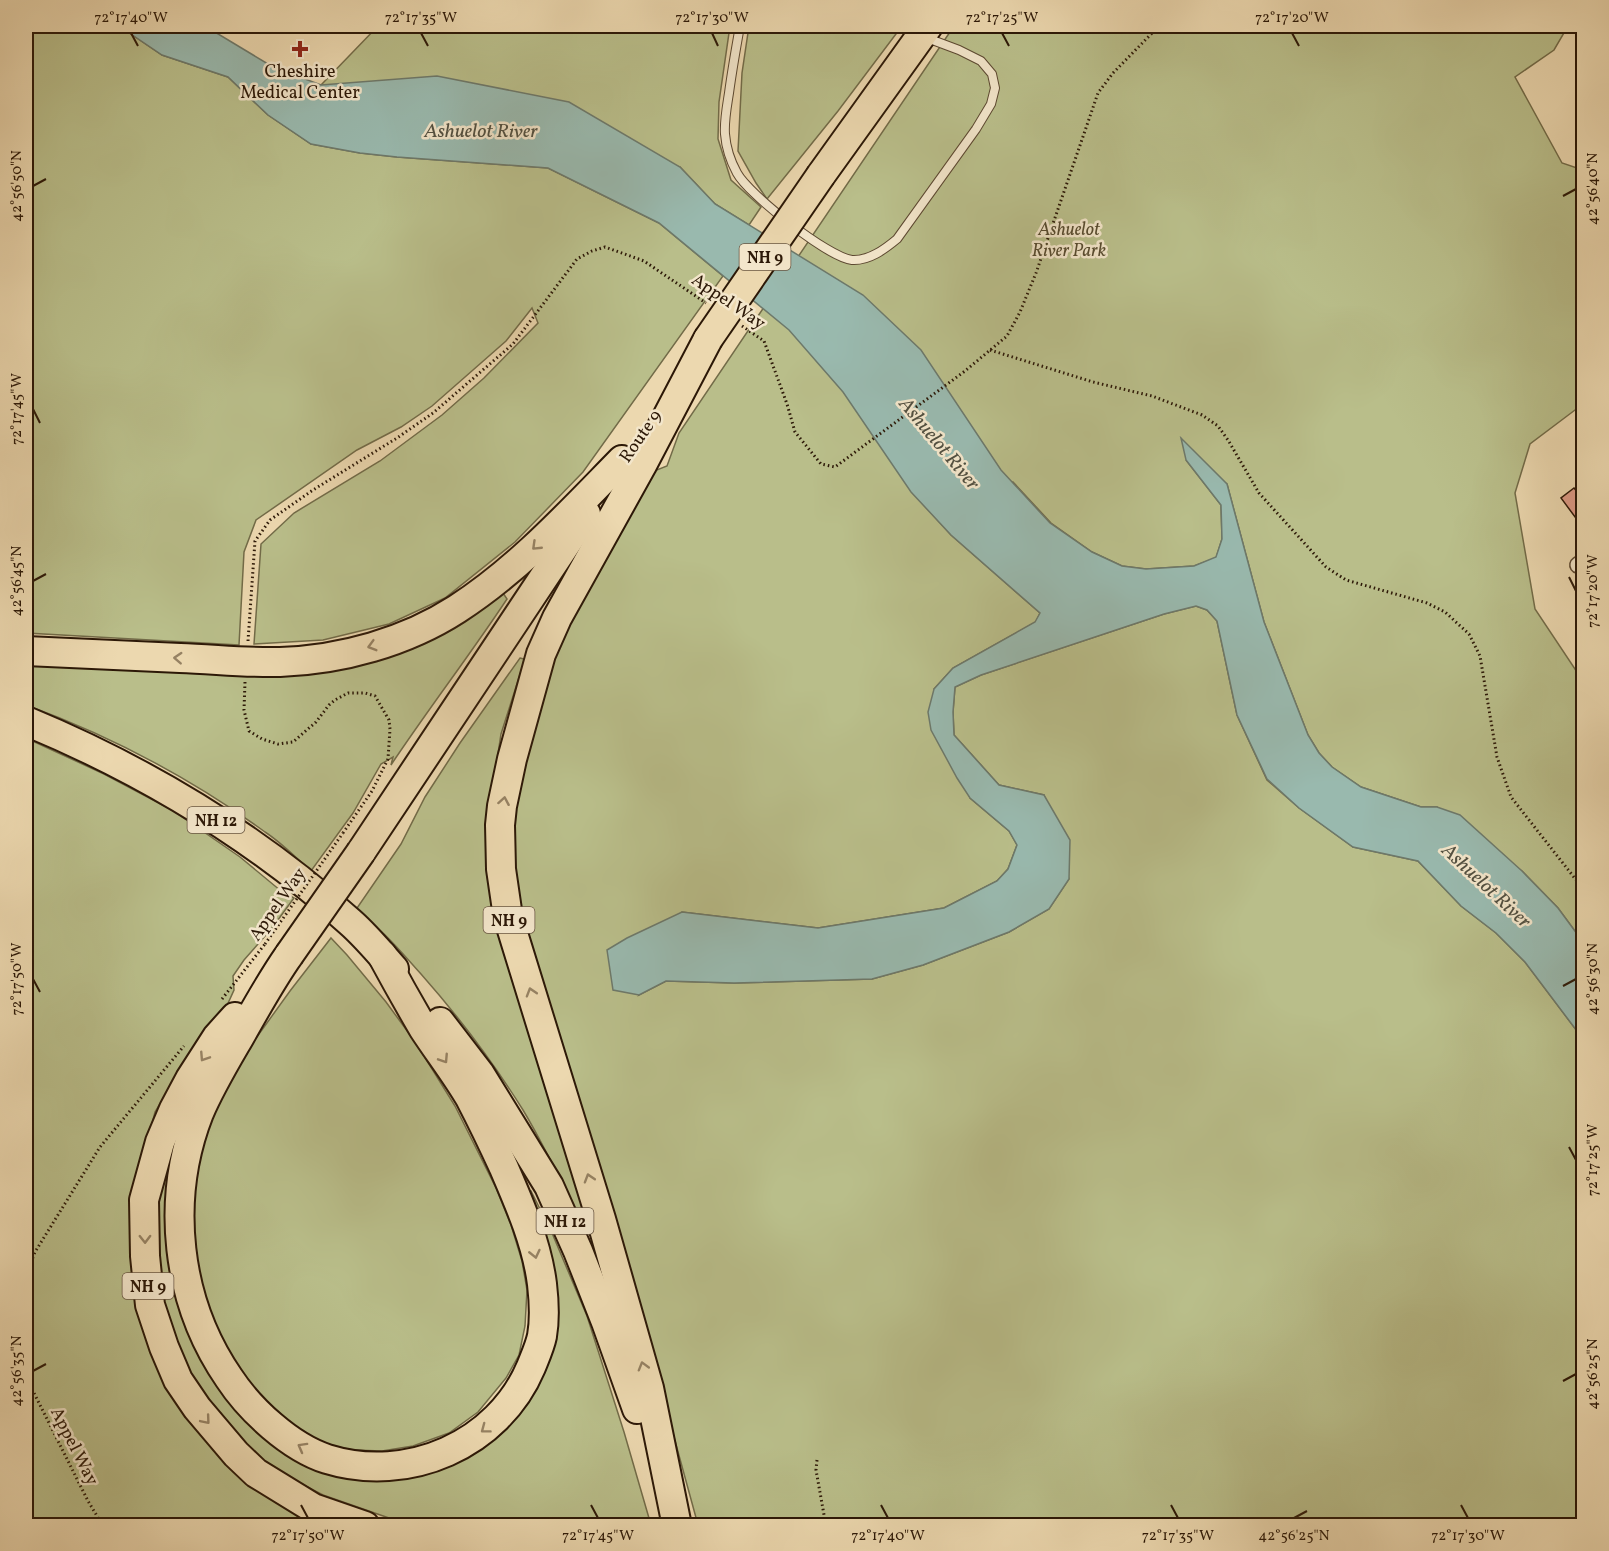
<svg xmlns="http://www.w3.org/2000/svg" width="1609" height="1551" font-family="Vollkorn,serif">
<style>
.green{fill:#b9be8a;stroke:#726b48;stroke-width:1.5}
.water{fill:#99b9ae;stroke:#6d796b;stroke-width:1.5}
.building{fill:#de9b87;stroke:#2c1807;stroke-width:1.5}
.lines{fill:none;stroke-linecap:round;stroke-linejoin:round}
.lane-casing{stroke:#5c4831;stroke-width:10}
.street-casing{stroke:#5c4831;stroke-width:18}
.highway-casing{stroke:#2c1807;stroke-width:32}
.path{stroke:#2c1807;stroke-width:3;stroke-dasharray:1.5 3;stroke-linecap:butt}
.lane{stroke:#f3e6cb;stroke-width:8}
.street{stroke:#f3e6cb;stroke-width:15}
.highway{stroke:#ecd8af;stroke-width:28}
.highway-bridge-casing{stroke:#2c1807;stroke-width:32;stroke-linecap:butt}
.path-bridge{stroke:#2c1807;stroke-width:3;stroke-dasharray:1.5 3;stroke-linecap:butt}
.highway-bridge{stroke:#ecd8af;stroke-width:28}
.oneway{stroke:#968263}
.ticks{fill:none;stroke:#2c1807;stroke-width:2}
.poi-dot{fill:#8f2418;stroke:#f3e6cb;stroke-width:2}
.labels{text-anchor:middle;stroke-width:5;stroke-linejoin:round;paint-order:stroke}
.shield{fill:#f3e6cb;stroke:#685642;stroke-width:1.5}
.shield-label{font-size:16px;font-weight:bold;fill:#2c1807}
.poi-label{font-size:18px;fill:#2c1807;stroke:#f3e6cb}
.park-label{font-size:18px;font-style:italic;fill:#564a2e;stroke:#f3e6cb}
.street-label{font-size:18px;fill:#2c1807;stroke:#f3e6cb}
.water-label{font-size:20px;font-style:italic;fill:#525041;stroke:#f3e6cb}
.neatline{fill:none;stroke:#2c1807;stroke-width:2}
.ticks-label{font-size:15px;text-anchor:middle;fill:#2c1807}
</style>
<rect width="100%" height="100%" fill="#ecd8af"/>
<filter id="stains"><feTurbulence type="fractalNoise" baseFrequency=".00333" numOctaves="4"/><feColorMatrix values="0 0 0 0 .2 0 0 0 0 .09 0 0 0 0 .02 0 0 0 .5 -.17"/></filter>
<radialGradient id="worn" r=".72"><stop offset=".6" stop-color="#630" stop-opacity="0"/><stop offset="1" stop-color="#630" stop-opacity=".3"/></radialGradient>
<g class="green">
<path d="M26 26H123L128 32 162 55 228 77 268 115 311 144 360 153 397 157 548 168 659 223 723 276 583 472 515 542 445 598 389 624 323 640 254 644 261 544 294 513 380 461 442 415 484 378 538 323 532 308 506 341 432 406 401 427 357 450 256 520 244 552 239 645 26 633Z"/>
<path d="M378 26H730L719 102 718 139 731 180 761 207 749 225 715 204 680 167 321 85Z"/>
<path d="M749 26H902L838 111 767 199 756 183 738 151 742 73Z"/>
<path d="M954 26H1568L1554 50 1515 77 1562 163 1583 170V404L1530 444 1515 493 1535 609 1583 681V942L1558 908 1522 871 1437 807H1421L1361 787 1332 767 1319 753 1308 735 1264 622 1227 484 1186 460 1221 505 1222 539 1216 558 1194 566 1146 569 1122 566 1092 552 1051 523 1013 482 912 492 951 535 1040 613 1036 622 953 668 934 689 970 798 1009 831 1017 845 1008 869 997 881 944 908 818 928 682 912 639 995 666 981 734 983 872 979 923 965 1009 932 1049 909 1069 879 1044 795 999 785 954 735 953 712 955 687 981 675 1164 614 1196 606 1207 610 1217 621 1237 715 1267 780 1299 808 1353 847 1418 861 1461 906 1496 933 1525 962 1583 1039V1525H698L612 1210 512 886 509 817 554 645 649 473 667 466 679 433Z"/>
<path d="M503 593 507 599C470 655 429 708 391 765L393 757 381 764 353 813 311 871C296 858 282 843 265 832 192 779 111 736 26 705V655L278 668Z"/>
<path d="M520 658 524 659 523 665 501 734 491 799 589 1226 580 1220C562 1183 544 1145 523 1110 493 1062 459 1017 421 974 401 952 381 927 355 911L401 844 425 797 460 743Z"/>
<path d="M26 738 104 774 172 810 240 857 281 891 294 898 272 928 244 960 233 976 234 990 224 1012 173 1082 155 1112 133 1197V1236L197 1423 343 1525 26 1526Z"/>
<path d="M331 938 347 955 386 1002 416 1043 455 1106 496 1188 511 1225 522 1261 527 1290 525 1326 519 1355 506 1378 478 1412 449 1433 413 1446 382 1451 353 1450 323 1444 287 1423 244 1381 207 1314 189 1214 204 1131 233 1070 290 991Z"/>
<path d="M221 1056 180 1154 194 1328 325 1464 462 1449 540 1356 522 1196 531 1191 552 1233 587 1316 624 1432 651 1525H409L323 1495 282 1474 259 1457 229 1427 201 1393 178 1353 157 1289 158 1174Z"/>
</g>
<path class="water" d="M123 26H205L273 67 321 85 437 76 569 102 680 167 715 204 863 295 921 350 1001 470 1050 523 1092 552 1122 566 1146 569 1194 566 1216 557 1222 539 1221 505 1186 460 1181 438 1227 484 1264 622 1308 735 1319 753 1332 767 1361 787 1421 807H1437L1460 815 1522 871 1558 908 1583 942V1039L1525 962 1496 933 1461 906 1418 861 1353 847 1299 808 1267 779 1237 715 1217 621 1207 610 1196 606 1164 614 981 675 955 687 953 712 954 735 999 785 1044 795 1070 840 1069 879 1049 909 1009 932 923 965 872 979 734 983 666 981 639 995 613 990 607 950 627 938 682 912 818 928 944 908 997 881 1008 869 1017 845 1009 831 970 798 957 778 931 730 928 712 934 689 953 668 1035 622 1040 613 951 535 911 492 843 392 789 330 659 223 548 168 397 157 360 153 311 144 268 115 228 77 162 55 128 32Z"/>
<path class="building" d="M1574 488 1584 500V529L1561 498Z"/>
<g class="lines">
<g class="lane-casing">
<path id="lane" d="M740 26C736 48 732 71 729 93 727 106 724 121 725 134 726 147 731 162 737 173 749 195 828 257 852 260 869 261 885 249 897 239L976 129 991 104 995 88 992 74 981 61 959 50 927 38"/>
</g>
<g class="street-casing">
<path id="street" d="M1578 565 1584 561"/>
</g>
<g class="highway-casing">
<g id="highway">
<path d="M821 175 928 26"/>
<path d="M26 651C77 653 129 656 180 658 213 659 247 663 280 662 341 660 406 642 457 609 519 569 570 513 622 460"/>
<path d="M26 721C144 770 255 837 350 922 366 936 380 953 394 969"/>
<path d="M361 852 586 514"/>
<path d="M289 955C270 982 255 1010 239 1038 225 1062 210 1087 199 1113 165 1200 176 1301 229 1378 250 1410 290 1447 327 1459 408 1484 498 1445 531 1367 535 1357 540 1346 542 1336 545 1319 544 1301 542 1284 537 1244 520 1205 504 1168 493 1144 482 1121 470 1098 456 1074 438 1051 423 1028 409 1004 395 979 382 955"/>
<path d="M235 1017 217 1037 190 1079 174 1109 160 1142 144 1200 145 1256 150 1305 164 1347 178 1380 197 1408 236 1454 256 1473 313 1508 365 1526"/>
<path d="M440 1022 480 1074 549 1186 578 1251 606 1322 637 1409"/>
<path d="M677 1526 649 1388 601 1219 508 917 501 869 500 825 502 806 512 759 541 654 557 618 642 465 708 339"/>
</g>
</g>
<g class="path">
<path d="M742 326 764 341 787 404 795 432 821 464 835 467 965 371 1007 336 1020 312 1036 273 1098 93 1113 73 1159 26"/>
<path d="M990 350 1093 382 1152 396 1202 415 1218 426 1228 440 1259 493 1326 567 1346 580 1427 603 1445 612 1469 634 1480 656 1497 757 1511 797 1584 890"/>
<path d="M248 641 255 541 270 520 313 490 397 438 433 413 513 344 577 259 592 251 605 247 644 261 706 303"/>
<path d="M245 682 244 710 249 731 262 739 278 744 293 742 316 722 329 705 335 700 348 693H365L375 696 389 720 390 729 388 759 372 791 343 833"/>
<path d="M222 999 265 944"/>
<path d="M26 1275 35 1252 100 1147 184 1046"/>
<path d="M26 1377 88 1501 103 1526"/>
<path d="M817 1460 816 1470 826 1526"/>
</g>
<use href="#lane" class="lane"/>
<use href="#street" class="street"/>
<use href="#highway" class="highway"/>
<g class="highway-bridge-casing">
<g id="highway-bridge">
<path d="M708 339 821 175"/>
<path d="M289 955 361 852"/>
</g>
</g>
<path class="path-bridge" d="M265 944 343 833"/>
<use href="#highway-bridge" class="highway-bridge"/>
</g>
<defs><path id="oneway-chevron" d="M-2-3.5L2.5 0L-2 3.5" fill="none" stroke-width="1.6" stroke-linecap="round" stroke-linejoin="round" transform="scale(1.5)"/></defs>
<g class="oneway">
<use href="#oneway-chevron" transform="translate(536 546) rotate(136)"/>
<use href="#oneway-chevron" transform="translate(372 646) rotate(164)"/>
<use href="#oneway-chevron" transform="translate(178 658) rotate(-177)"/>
<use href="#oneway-chevron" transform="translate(504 801) rotate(-80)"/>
<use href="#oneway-chevron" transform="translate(531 992) rotate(-107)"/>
<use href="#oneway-chevron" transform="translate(204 1057) rotate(123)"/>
<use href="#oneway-chevron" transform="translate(444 1059) rotate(57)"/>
<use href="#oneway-chevron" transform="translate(589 1178) rotate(-107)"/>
<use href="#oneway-chevron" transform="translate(145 1239) rotate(89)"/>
<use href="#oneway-chevron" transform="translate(535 1254) rotate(77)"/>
<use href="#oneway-chevron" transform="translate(643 1366) rotate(-106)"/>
<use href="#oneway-chevron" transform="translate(206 1420) rotate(50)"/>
<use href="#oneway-chevron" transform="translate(485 1429) rotate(143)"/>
<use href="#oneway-chevron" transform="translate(302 1447) rotate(-151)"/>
</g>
<path class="ticks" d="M131 33 138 46M421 33 428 46M712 33 718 46M1002 33 1009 46M1292 33 1299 46M33 186 46 179M1563 196 1576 189M33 409 40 423M1569 577 1576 591M33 581 46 574M33 979 40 992M1563 986 1576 979M1569 1147 1576 1160M33 1371 46 1364M1563 1381 1576 1374M301 1505 308 1518M591 1505 598 1518M881 1505 888 1518M1171 1505 1178 1518M1461 1505 1468 1518M1294 1518 1307 1511"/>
<path class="poi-dot" d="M297 40h6v6h6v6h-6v6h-6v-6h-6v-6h6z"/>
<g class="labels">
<g class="shield">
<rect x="739.5" y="244" width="51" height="26" rx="4.5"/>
<rect x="187.5" y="807" width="57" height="26" rx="4.5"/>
<rect x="483.5" y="907" width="51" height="26" rx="4.5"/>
<rect x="536.5" y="1208" width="57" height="26" rx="4.5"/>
<rect x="122.5" y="1273" width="51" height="26" rx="4.5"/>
</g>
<g class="shield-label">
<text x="765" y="263">NH 9</text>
<text x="216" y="826">NH 12</text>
<text x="509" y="926">NH 9</text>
<text x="565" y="1227">NH 12</text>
<text x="148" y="1292">NH 9</text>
</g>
<g class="poi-label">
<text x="300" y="77">Cheshire<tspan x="300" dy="21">Medical Center</tspan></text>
</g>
<g class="park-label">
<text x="1069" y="235">Ashuelot<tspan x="1069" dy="21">River Park</tspan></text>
</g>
<g class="street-label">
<text transform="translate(729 301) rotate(34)" y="6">Appel Way</text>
<text transform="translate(640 436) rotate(-55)" y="6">Route 9</text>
<text transform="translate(277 904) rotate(-55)" y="6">Appel Way</text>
<text transform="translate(75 1446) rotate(63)" y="6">Appel Way</text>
</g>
<g class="water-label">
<text x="481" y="137">Ashuelot River</text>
<text transform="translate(940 443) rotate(50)" y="7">Ashuelot River</text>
<text transform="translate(1487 885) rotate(43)" y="7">Ashuelot River</text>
</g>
</g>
<rect width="1609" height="1551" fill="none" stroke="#ecd8af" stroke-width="66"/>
<rect x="33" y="33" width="1543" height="1485" class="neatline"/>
<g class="ticks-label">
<text x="131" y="22">72°17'40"W</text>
<text x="421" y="22">72°17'35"W</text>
<text x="712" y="22">72°17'30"W</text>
<text x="1002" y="22">72°17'25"W</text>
<text x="1292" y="22">72°17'20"W</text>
<text transform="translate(16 186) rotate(-90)" y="5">42°56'50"N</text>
<text transform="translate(1592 189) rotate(-90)" y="5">42°56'40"N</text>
<text transform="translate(16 409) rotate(-90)" y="5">72°17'45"W</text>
<text transform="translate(16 581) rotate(-90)" y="5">42°56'45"N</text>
<text transform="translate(1592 591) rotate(-90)" y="5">72°17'20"W</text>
<text transform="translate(16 979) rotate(-90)" y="5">72°17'50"W</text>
<text transform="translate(1592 979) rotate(-90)" y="5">42°56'30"N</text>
<text transform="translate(1592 1160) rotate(-90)" y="5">72°17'25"W</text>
<text transform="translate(16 1371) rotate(-90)" y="5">42°56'35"N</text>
<text transform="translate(1592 1374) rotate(-90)" y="5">42°56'25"N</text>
<text x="308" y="1540">72°17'50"W</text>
<text x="598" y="1540">72°17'45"W</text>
<text x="888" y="1540">72°17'40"W</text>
<text x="1178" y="1540">72°17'35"W</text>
<text x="1294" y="1540">42°56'25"N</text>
<text x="1468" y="1540">72°17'30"W</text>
</g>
<rect width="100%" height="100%" filter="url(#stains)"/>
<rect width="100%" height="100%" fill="url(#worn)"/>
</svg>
